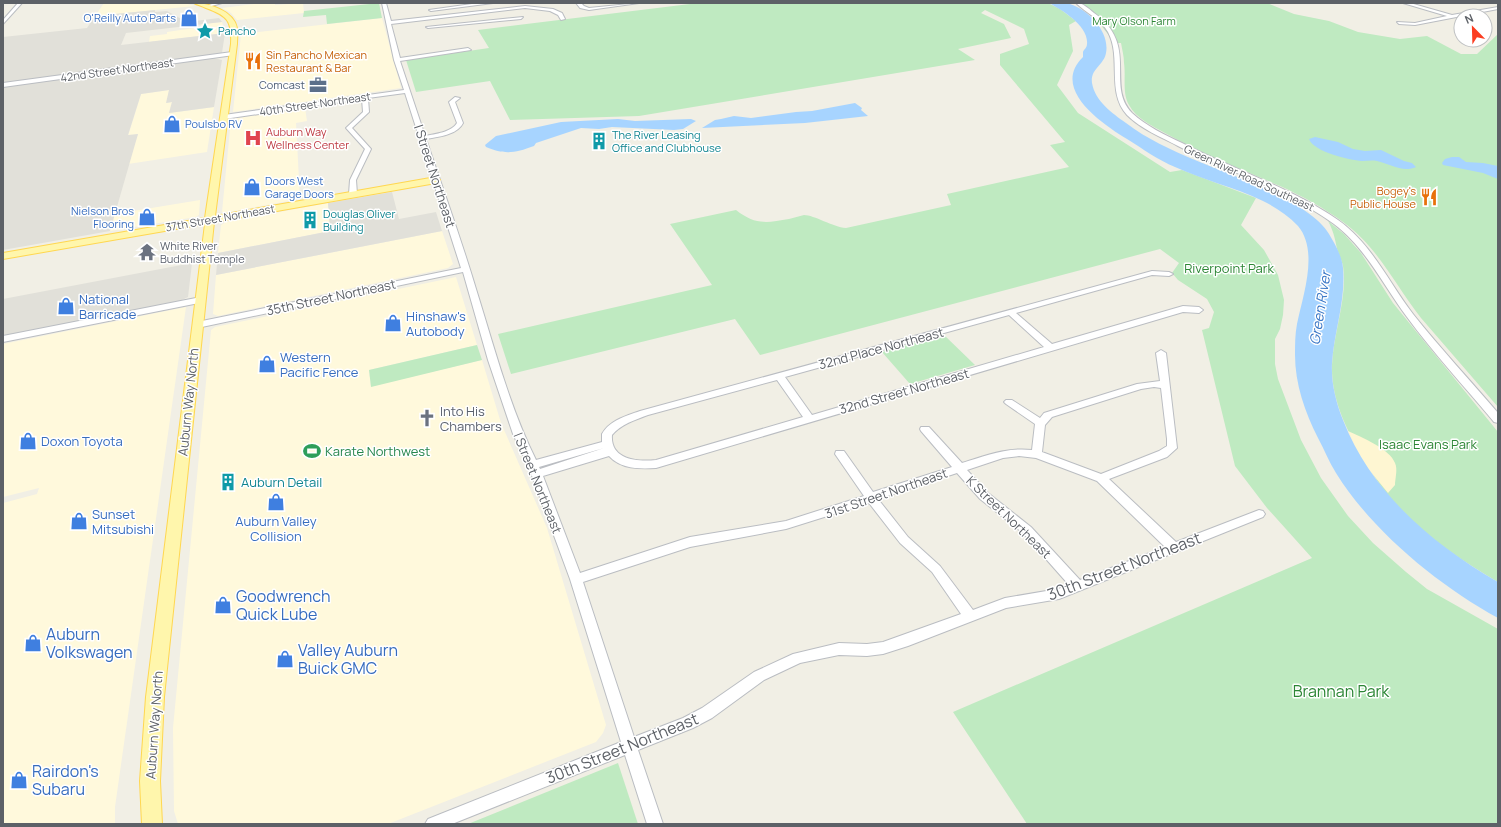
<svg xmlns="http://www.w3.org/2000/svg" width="1501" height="827" font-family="Manrope,sans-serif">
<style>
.commercial{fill:#fff9dc}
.industrial{fill:#e1e0d9}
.green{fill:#bfeac1}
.sand{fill:#fef6d2}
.water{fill:#a7d4ff}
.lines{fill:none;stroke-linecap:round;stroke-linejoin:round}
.minor-casing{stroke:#babdc2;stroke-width:2}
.major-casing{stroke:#ffd750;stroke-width:2}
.minor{fill:#fff;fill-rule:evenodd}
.major{fill:#fff6ac;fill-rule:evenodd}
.labels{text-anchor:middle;stroke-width:3;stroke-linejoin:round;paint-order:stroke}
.far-shop-label{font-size:11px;fill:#366cbe;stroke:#fff;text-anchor:end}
.far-park-label{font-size:11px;fill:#2c8635;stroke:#fff}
.far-culture-label{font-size:11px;fill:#0d838f;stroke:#fff;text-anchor:start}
.far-food-label{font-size:11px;fill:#c56008;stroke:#fff;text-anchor:start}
.far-street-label{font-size:11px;fill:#5d6167;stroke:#fff}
.far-service-label{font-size:11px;fill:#4e5e75;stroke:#fff;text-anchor:end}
.far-health-label{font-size:11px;fill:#be3a42;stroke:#fff;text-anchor:start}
.far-worship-label{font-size:11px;fill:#5b616d;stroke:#fff;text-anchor:start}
.street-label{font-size:13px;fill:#5d6167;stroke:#fff}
.park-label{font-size:13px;fill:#2c8635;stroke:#fff}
.shop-label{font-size:13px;fill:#366cbe;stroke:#fff;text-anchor:start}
.worship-label{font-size:13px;fill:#5b616d;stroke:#fff;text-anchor:start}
.leisure-label{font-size:13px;fill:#27864d;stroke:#fff;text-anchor:start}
.culture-label{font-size:13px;fill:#0d838f;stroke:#fff;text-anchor:start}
.water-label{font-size:14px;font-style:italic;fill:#3a77c6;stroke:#fff}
.near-street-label{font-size:16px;fill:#5d6167;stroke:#fff}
.near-shop-label{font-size:16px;fill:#366cbe;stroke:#fff;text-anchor:start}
.near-park-label{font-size:16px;fill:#2c8635;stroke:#fff}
</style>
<rect width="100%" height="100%" fill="#f1efe5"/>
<g class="commercial">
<path d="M104 3H184L195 6 95 16Z"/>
<path d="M261 3H275V5L303 3 304 13 237 20 231 13 222 8Z"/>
<path d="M382 18 401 88 233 112 241 34Z"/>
<path d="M222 22 225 33 149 42 150 36 167 34V32L201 27V24Z"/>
<path d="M169 90 167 103 172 102 169 113 214 107 207 152 128 164 138 134 128 136 141 94Z"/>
<path d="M305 108 307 121 296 123 300 199 228 212H222L231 119Z"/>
<path d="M200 200 199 215 196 217 110 231 115 214Z"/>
<path d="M328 203 331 231 218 253 221 225 226 222Z"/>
<path d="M442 231 453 264 448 268 218 316 213 314 216 275Z"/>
<path d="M456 277 477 345 369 370 371 386 482 360 501 423 547 528 606 725 603 733 596 742 388 824H178L174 811 173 728 211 330 215 327Z"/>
<path d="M186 307 115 807V824H3V503L37 494 39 488 3 497V344Z"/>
</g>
<g class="industrial">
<path d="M155 10V12L167 11 187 22 219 18 222 22 126 33 121 45 225 33 222 53 3 83V37L87 28 95 16Z"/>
<path d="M214 58 222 60 214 107 169 113 172 102 166 103 169 90 141 94 128 135 138 134 110 231 3 250V86Z"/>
<path d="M392 192 399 219 436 212 442 231 216 275 218 253 330 231 328 203Z"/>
<path d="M192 263 188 297 180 301 3 336V299Z"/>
</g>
<g class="green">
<path d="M379 3 382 18 327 24 326 15 303 17 304 11Z"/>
<path d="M698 3H1048L1060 9 1076 21 1069 25 1073 51 1057 85 1078 113 1170 172 1182 170 1256 198 1241 225 1264 250 1278 275 1284 300 1283 315 1280 329 1275 339V364L1278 379 1301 440 1321 478 1348 516 1373 543 1406 572 1427 589 1498 629V824H1027L953 712 1312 558 1267 508 1235 466 1202 330 1209 328 1214 312 1207 299 1178 280 1172 273 1179 263 1160 249 760 355 735 319 511 374 498 334 712 285 670 224 736 210C755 225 766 223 789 219 794 218 799 216 804 215 814 215 833 227 846 228L951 205 947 194 1069 167 1050 145 1065 142 1000 65V54L1029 44 1024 29 985 10 981 13 1004 24 1011 38 958 49 975 60 639 116 510 120 490 81 416 92 406 60 489 48 478 30Z"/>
<path d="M1077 3H1267L1294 14 1329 21 1358 32 1400 39 1427 36 1461 54H1477L1498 34V407L1421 318C1395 285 1378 247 1343 222 1324 208 1302 196 1280 186 1241 169 1202 154 1165 133 1152 126 1136 118 1129 105 1122 94 1126 76 1124 63 1124 56 1122 49 1121 43H1115L1092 14Z"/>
<path d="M1328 221 1344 234 1361 253 1393 303 1498 432V582C1454 556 1407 525 1378 482 1371 472 1365 461 1359 451 1344 425 1331 396 1332 365 1333 334 1348 296 1343 266 1342 261 1339 255 1337 249 1335 238 1333 230 1328 221Z"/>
<path d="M944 335 975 365 910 384 882 352Z"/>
<path d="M477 345 482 360 371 387 369 370Z"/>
<path d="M618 763 638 824H468Z"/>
</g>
<path class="sand" d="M1348 431C1361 437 1390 449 1395 463 1398 469 1395 479 1395 485L1388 493 1362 461Z"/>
<g class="water">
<path d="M1049 3C1055 3 1064 2 1070 4 1089 10 1110 32 1106 53 1104 65 1090 69 1092 83 1095 101 1112 113 1126 123 1147 139 1171 150 1195 160 1230 175 1310 201 1329 234 1335 244 1342 256 1343 268 1346 300 1334 332 1332 363 1331 383 1336 402 1343 420 1371 492 1432 544 1498 582V618C1438 585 1372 531 1336 473 1329 462 1324 449 1318 438 1305 412 1295 384 1295 355 1295 345 1295 334 1297 324 1303 295 1319 251 1298 226 1288 215 1275 207 1263 201 1234 187 1203 180 1175 167 1158 160 1143 149 1127 139 1103 124 1050 89 1083 57V52C1084 49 1087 48 1087 44 1089 26 1062 10 1049 3Z"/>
<path d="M855 103 862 108 861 110 868 116 805 123 702 128 715 120 721 119 734 116 751 118 796 112 812 111Z"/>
<path d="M618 119 635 121 691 119 696 121 683 129 674 130 612 127 599 129 581 128 536 143 534 146C515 153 505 155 486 147L485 145 496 136 561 122Z"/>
<path d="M1315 137 1338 142 1353 149 1365 151 1381 150 1404 161 1412 163 1416 167C1403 173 1390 164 1377 161 1372 160 1367 161 1362 161 1349 160 1314 152 1309 139Z"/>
<path d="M1452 157H1459L1466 162 1483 163 1498 166V179L1483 173 1443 165 1442 163 1445 159Z"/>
</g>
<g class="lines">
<g class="minor-casing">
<g id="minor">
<path d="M18 3H22L3 24V20Z"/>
<path d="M215 3H222L208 7 206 6Z"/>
<path d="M382 3H386L391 21 525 6 553 9 562 13 565 19 561 20 558 15 550 11 525 8 391 24 400 58 468 48 471 50 400 61 425 136C435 134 452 132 457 123L449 102 455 97 460 98 455 102 463 123C457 135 438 137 426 139 443 189 461 239 476 289 494 346 509 406 536 460L602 442V434C610 420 626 416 640 411L1152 271 1169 272 1173 274 1169 276 1152 275 1016 313 1052 344 1183 306 1199 307 1203 310 1199 313 1183 312 656 468C639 469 621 469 609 456L543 476 580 573 690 537 786 521 864 496 835 454 836 451H844L873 492 952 467 921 431 920 429 921 427H929L962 463C985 456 1007 447 1032 450L1035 424 1006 404 1004 402 1006 400H1012L1040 418 1044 413 1137 384 1160 381 1156 353 1161 350 1166 353 1177 448 1167 457 1109 479 1176 542 1259 510 1263 511 1265 514 1263 517 1059 599 1006 608 908 646 883 654 867 656 839 655 800 663 764 680 712 718 693 728 638 750 663 824H647L625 755 452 824H425L428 819 621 742 570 579 528 465 513 434 488 360 463 272 197 328 193 325 197 322 461 268 405 93 368 98 369 112 352 128 371 149 356 180 357 194 353 196 349 194 350 180 365 149 346 128 363 112 362 99 224 119 221 117 224 115 404 90 394 60ZM1009 315 1044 347 812 415 785 377ZM777 380 803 417 656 460C638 462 610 460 612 435 621 424 635 420 648 415ZM1154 387 1161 388 1167 439V446L1159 451 1101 474 1042 452 1045 425 1052 417 1141 389ZM604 448 540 469 539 467ZM1019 456 1036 458 1097 481 1165 547 1080 580 1031 527 988 493 967 470 1003 458ZM957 473 980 499 1023 533 1069 585 1058 589 1005 598 973 610 940 566 908 537 878 499ZM869 503 900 543 932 572 961 614 883 642 867 644 839 643 793 654 754 672 702 708 683 718 634 737 583 582 690 547 786 529Z"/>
<path d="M479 3H493L431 11 429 10Z"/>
<path d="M576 3H581L584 6 589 8 639 3 589 10 580 8Z"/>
<path d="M1076 3C1083 3 1088 8 1094 13 1140 45 1105 85 1132 113 1146 126 1165 135 1182 143 1234 170 1290 187 1338 220 1372 244 1389 283 1413 314 1440 348 1470 380 1498 413V423L1494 422C1465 387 1434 354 1407 317 1383 285 1366 248 1334 224 1287 190 1229 172 1178 146 1161 137 1141 129 1127 115 1106 92 1122 58 1108 32 1101 19 1086 13 1076 3Z"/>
<path d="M1403 3H1410L1452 15 1498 7V9L1415 25 1399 24 1397 22 1415 23 1447 16Z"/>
<path d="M523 17 521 19 428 28 426 27Z"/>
<path d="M232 52 234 53V55L3 87V83Z"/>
<path d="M201 297 205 300 204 302 3 342V336Z"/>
</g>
</g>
<g class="major-casing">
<path id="major" d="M194 3C209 3 234 11 237 28 238 33 237 39 237 44L215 216 436 177 440 180 436 183 214 222 164 697 160 781 162 824H142L140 781 146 697 205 224 3 259V253L205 218 231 44C232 21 228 16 206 8 202 6 198 5 194 3Z"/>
</g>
<use href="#minor" class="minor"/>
<use href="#major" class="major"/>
</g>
<defs>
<g id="shop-bare" transform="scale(1.38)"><path d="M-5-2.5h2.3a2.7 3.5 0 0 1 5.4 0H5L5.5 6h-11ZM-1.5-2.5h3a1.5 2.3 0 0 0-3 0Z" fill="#3f7fe0" stroke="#fff" stroke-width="2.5" paint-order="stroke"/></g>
<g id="sight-bare" transform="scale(1.38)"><path d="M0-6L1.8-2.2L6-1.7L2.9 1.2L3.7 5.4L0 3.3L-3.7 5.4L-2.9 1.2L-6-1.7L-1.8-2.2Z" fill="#0f9aa8" stroke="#fff" stroke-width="2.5" paint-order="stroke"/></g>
<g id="restaurant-bare" transform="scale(1.38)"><path d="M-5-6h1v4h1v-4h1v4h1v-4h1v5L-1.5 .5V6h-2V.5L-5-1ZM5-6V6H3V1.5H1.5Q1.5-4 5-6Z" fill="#e8710a" stroke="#fff" stroke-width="2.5" paint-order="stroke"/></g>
<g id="office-bare" transform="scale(1.38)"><path d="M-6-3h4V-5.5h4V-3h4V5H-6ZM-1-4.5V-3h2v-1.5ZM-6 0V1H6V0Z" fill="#5c6f8a" stroke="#fff" stroke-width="2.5" paint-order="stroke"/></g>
<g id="hospital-bare" transform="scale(1.38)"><path d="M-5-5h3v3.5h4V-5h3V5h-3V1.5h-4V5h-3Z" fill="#e0444e" stroke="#fff" stroke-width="2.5" paint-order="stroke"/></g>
<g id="building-bare" transform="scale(1.38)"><path d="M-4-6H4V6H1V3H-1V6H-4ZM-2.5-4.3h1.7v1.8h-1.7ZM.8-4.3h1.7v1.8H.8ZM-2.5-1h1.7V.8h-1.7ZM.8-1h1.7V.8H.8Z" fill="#0f9aa8" stroke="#fff" stroke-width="2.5" paint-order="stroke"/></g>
<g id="temple-bare" transform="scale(1.38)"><path d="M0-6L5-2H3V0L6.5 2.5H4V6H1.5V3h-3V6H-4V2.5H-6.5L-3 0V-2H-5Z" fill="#6b7280" stroke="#fff" stroke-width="2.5" paint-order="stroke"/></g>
<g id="church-bare" transform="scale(1.38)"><path d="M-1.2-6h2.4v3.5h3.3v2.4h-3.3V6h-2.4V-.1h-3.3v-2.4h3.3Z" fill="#6b7280" stroke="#fff" stroke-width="2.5" paint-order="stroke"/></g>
<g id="stadium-bare" transform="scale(1.38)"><path d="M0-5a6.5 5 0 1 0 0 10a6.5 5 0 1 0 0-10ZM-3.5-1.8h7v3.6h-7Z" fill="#2e9e5b" stroke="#fff" stroke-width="2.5" paint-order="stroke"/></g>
</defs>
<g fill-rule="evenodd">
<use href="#shop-bare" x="189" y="18"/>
<use href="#sight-bare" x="205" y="31"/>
<use href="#restaurant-bare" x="253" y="61"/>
<use href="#office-bare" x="318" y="85"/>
<use href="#shop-bare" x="172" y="124"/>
<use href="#hospital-bare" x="253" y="138"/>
<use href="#building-bare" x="599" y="141"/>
<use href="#shop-bare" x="252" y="187"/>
<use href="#restaurant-bare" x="1429" y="197"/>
<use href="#shop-bare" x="147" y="217"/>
<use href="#building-bare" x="310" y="220"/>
<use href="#temple-bare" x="147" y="252"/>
<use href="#shop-bare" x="66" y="306"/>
<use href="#shop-bare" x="393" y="323"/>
<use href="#shop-bare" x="267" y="364"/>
<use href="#church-bare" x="427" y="418"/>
<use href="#shop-bare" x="28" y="441"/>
<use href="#stadium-bare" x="312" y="451"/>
<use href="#building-bare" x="228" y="482"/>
<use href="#shop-bare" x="276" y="502"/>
<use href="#shop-bare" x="79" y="521"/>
<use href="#shop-bare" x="223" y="605"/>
<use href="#shop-bare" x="33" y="643"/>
<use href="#shop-bare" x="285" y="659"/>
<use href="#shop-bare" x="19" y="780"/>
</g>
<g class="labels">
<g class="far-shop-label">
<text x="176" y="22">O'Reilly Auto Parts</text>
<text x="185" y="128" text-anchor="start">Poulsbo RV</text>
<text x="265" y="185" text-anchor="start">Doors West<tspan x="265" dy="13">Garage Doors</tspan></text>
<text x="134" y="215">Nielson Bros<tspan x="134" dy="13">Flooring</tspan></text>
</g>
<g class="far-park-label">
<text x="1134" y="25">Mary Olson Farm</text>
</g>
<g class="far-culture-label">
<text x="218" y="35">Pancho</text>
<text x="612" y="139">The River Leasing<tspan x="612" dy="13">Office and Clubhouse</tspan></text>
<text x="323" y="218">Douglas Oliver<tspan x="323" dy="13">Building</tspan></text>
</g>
<g class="far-food-label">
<text x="266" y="59">Sin Pancho Mexican<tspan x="266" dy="13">Restaurant &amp; Bar</tspan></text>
<text x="1416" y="195" text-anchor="end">Bogey's<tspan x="1416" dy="13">Public House</tspan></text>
</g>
<g class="far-street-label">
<text transform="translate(117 70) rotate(-8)" y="4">42nd Street Northeast</text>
<text transform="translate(315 104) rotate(-8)" y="4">40th Street Northeast</text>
<text transform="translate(1249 178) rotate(25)" y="4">Green River Road Southeast</text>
<text transform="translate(220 218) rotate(-10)" y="4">37th Street Northeast</text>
</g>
<g class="far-service-label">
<text x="305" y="89">Comcast</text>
</g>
<g class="far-health-label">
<text x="266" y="136">Auburn Way<tspan x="266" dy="13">Wellness Center</tspan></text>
</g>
<g class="far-worship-label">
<text x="160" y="250">White River<tspan x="160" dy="13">Buddhist Temple</tspan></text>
</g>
<g class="street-label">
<text transform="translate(435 176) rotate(72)" y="5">I Street Northeast</text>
<text transform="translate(331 297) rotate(-12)" y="5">35th Street Northeast</text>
<text transform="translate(881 348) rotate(-15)" y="5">32nd Place Northeast</text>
<text transform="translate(904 391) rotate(-16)" y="5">32nd Street Northeast</text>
<text transform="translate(188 402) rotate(-84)" y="5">Auburn Way North</text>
<text transform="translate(538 483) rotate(68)" y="5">I Street Northeast</text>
<text transform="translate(886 493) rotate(-19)" y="5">31st Street Northeast</text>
<text transform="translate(1009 517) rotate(44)" y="5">K Street Northeast</text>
<text transform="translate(154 725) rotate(-86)" y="5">Auburn Way North</text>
</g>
<g class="park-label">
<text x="1229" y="273">Riverpoint Park</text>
<text x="1428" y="449">Isaac Evans Park</text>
</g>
<g class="shop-label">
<text x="79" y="304">National<tspan x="79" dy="15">Barricade</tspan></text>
<text x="406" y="321">Hinshaw's<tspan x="406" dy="15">Autobody</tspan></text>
<text x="280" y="362">Western<tspan x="280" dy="15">Pacific Fence</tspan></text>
<text x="41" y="446">Doxon Toyota</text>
<text x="92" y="519">Sunset<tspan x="92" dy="15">Mitsubishi</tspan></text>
<text x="276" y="526" text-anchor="middle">Auburn Valley<tspan x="276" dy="15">Collision</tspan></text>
</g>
<g class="worship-label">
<text x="440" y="416">Into His<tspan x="440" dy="15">Chambers</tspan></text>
</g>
<g class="leisure-label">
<text x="325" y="456">Karate Northwest</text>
</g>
<g class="culture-label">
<text x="241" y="487">Auburn Detail</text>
</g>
<g class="water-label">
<text transform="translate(1320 308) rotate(-81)" y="5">Green River</text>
</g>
<g class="near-street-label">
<text transform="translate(1124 566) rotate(-21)" y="6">30th Street Northeast</text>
<text transform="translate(622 748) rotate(-22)" y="6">30th Street Northeast</text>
</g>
<g class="near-shop-label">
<text x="236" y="602">Goodwrench<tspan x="236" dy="18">Quick Lube</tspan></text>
<text x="46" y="640">Auburn<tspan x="46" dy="18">Volkswagen</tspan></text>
<text x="298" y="656">Valley Auburn<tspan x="298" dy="18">Buick GMC</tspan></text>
<text x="32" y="777">Rairdon's<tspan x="32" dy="18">Subaru</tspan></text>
</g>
<g class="near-park-label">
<text x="1341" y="697">Brannan Park</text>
</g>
</g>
<rect width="1501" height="827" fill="none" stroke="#5d6167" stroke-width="8"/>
<g transform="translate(1473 28) rotate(337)"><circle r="19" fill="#ffffff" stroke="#bec0c2"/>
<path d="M0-3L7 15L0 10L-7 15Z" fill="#fb3d21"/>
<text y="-6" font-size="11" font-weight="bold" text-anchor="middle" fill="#5d6167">N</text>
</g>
</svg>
